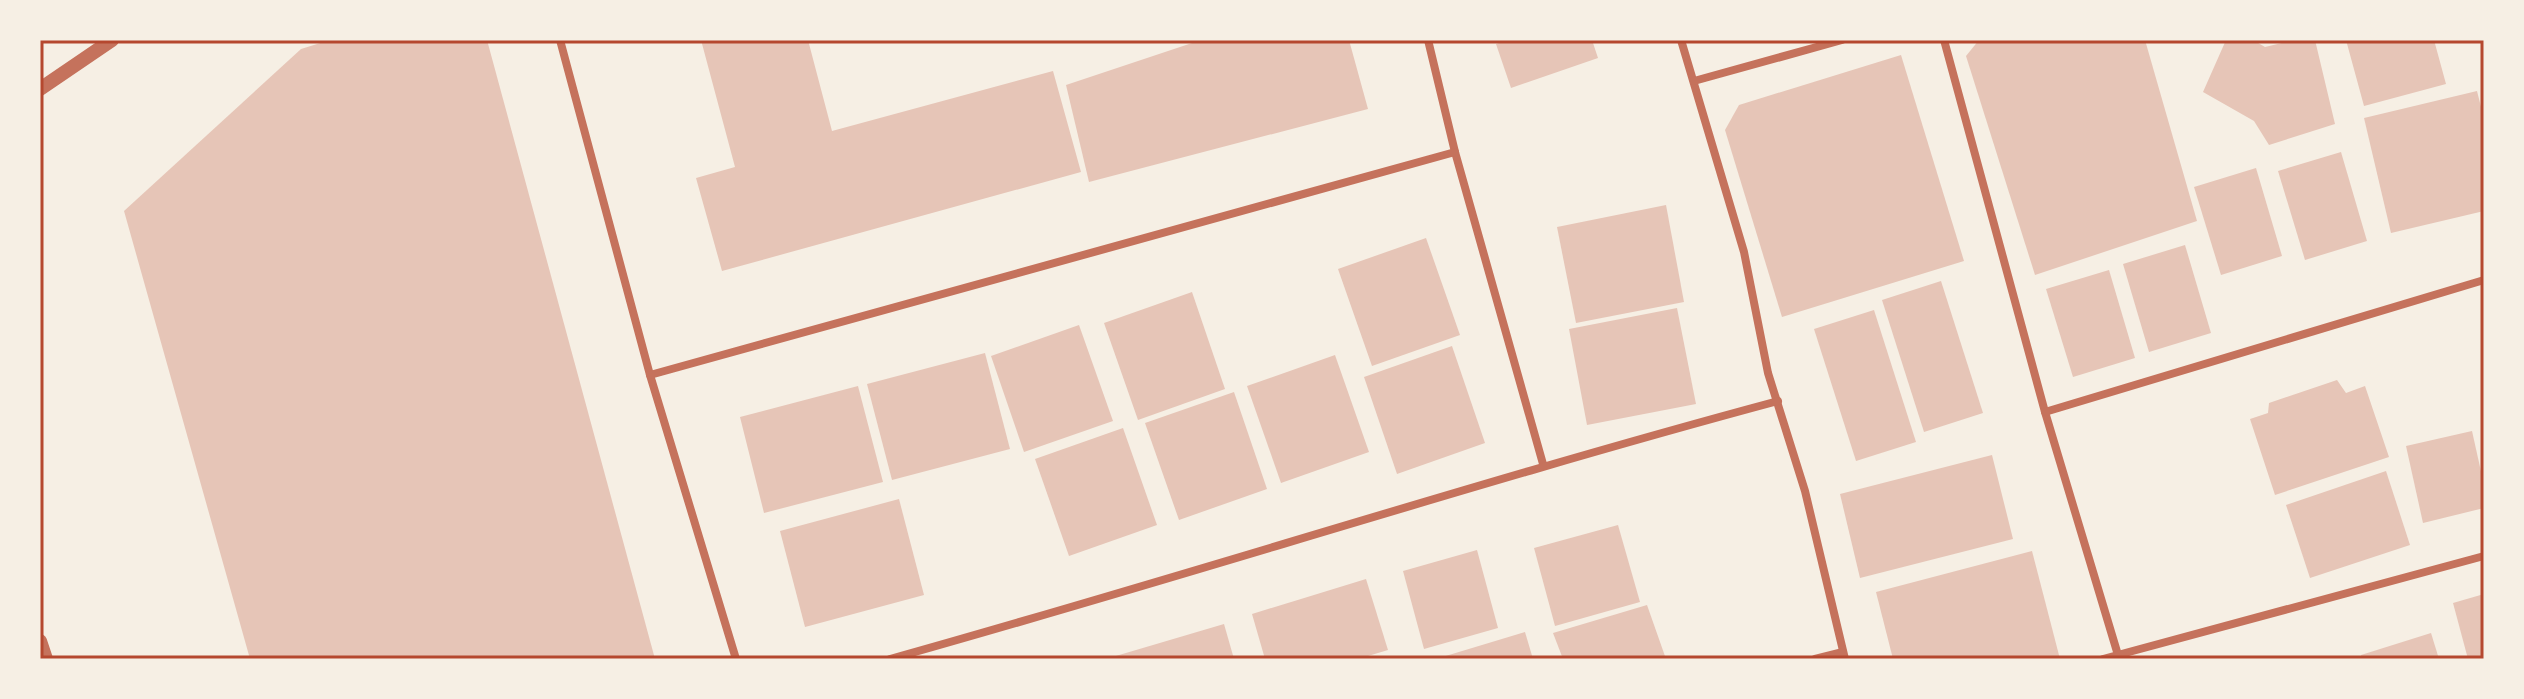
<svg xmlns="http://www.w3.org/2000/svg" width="2524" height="699" font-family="'IBM Plex Sans',sans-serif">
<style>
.building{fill:#e6c5b7}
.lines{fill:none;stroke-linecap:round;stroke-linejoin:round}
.minor{stroke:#c5725c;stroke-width:8}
.tertiary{stroke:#c5725c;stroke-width:14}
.neatline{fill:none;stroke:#b5482f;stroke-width:3}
</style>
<rect width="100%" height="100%" fill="#f6efe4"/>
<g class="building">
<path d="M330 40H487L655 659H250L124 211 301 49Z"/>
<path d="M701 40H808L832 131 1053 71 1081 172 722 271 696 178 735 167Z"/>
<path d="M1201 40H1349L1368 109 1089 182 1066 85Z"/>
<path d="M1508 40H1592L1598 58 1511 88 1496 44Z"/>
<path d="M1979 40H2145L2197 221 2035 275 1966 56Z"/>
<path d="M2226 40H2253L2265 47 2294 40H2315L2335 124 2269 145 2254 121 2203 92Z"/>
<path d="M2346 40H2434L2446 84 2364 106Z"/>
<path d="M1901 55 1964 261 1782 317 1725 130 1739 105Z"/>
<path d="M2477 91 2484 119V211L2391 233 2364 118Z"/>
<path d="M2341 152 2367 241 2305 260 2278 171Z"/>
<path d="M2256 168 2282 256 2221 275 2194 187Z"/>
<path d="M1666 205 1684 302 1576 323 1557 227Z"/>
<path d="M1426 238 1460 335 1372 366 1338 269Z"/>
<path d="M2185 245 2211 333 2149 352 2123 264Z"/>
<path d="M2109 270 2135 358 2073 377 2046 289Z"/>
<path d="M1941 281 1983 413 1924 432 1882 300Z"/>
<path d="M1192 292 1225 389 1138 420 1104 323Z"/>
<path d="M1677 308 1696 404 1587 425 1569 329Z"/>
<path d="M1874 310 1916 442 1856 461 1814 329Z"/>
<path d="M1079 325 1113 421 1024 452 991 356Z"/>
<path d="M1452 346 1485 443 1397 474 1364 377Z"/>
<path d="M985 353 1010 449 892 480 867 384Z"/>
<path d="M1335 355 1369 452 1281 483 1247 386Z"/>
<path d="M2337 380 2346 393 2365 386 2389 457 2275 495 2250 419 2268 413 2269 403Z"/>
<path d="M858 386 883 482 764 513 740 417Z"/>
<path d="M1234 392 1267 489 1179 520 1145 423Z"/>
<path d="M1123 428 1157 525 1069 556 1035 459Z"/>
<path d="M2472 431 2484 485V508L2423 523 2406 446Z"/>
<path d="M1992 455 2013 539 1860 578 1840 494Z"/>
<path d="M2386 471 2410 545 2310 578 2286 505Z"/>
<path d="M899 499 924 595 805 627 780 531Z"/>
<path d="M1618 525 1640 602 1555 626 1534 548Z"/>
<path d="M1477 550 1498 628 1424 649 1403 571Z"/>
<path d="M2032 551 2060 659H1893L1876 592Z"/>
<path d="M1366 579 1388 650 1358 659H1265L1252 614Z"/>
<path d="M2484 594V659H2468L2453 603Z"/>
<path d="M1647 605 1666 659H1563L1553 633Z"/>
<path d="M1224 624 1234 659H1110L1109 658Z"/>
<path d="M1525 632 1533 659H1439V658Z"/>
<path d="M2431 633 2439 659H2362L2361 655Z"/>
</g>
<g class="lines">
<g class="minor">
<path d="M560 40 650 375 736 659"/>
<path d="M1428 40 1455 152 1543 464"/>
<path d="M1681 40 1744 252 1768 373 1805 491 1845 659"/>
<path d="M1944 40 2045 412 2118 655"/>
<path d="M1694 81 1842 40"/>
<path d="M650 375 1455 152"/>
<path d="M2045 412 2484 280"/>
<path d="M890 659C1187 576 1480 481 1778 401"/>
<path d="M1815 659 1843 652"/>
<path d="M2103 659 2484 556"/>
</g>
<g class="tertiary">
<path d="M40 89 112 40"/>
<path d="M40 641 46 659"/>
</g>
</g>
<rect width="2524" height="699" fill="none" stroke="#f6efe4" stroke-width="84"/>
<rect x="42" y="42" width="2440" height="615" class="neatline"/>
</svg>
